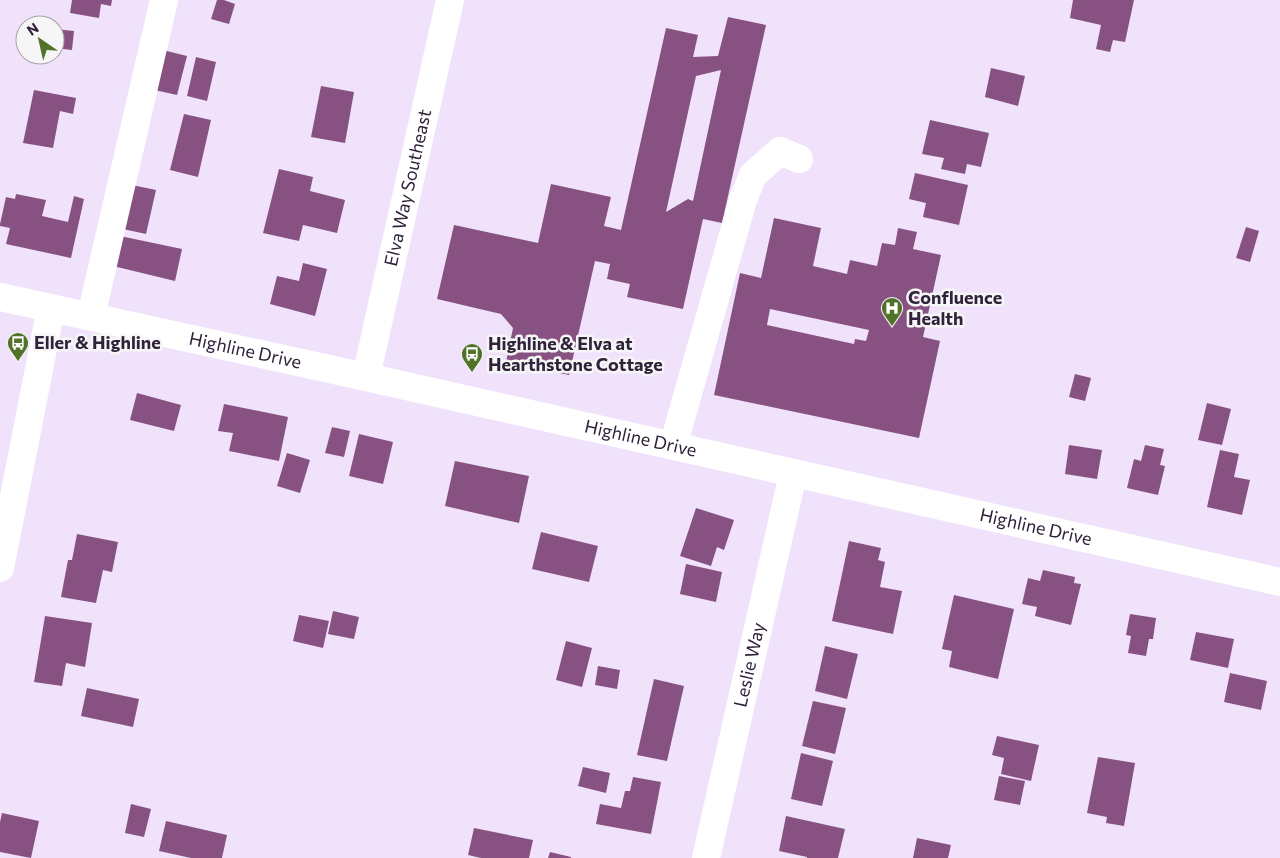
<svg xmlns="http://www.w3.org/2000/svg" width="1280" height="858" font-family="Commissioner,sans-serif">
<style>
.building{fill:#875282;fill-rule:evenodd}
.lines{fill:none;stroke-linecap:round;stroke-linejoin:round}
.minor{stroke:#fff;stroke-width:28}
.labels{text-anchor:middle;stroke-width:5;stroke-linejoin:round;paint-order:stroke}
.street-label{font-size:18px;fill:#30223b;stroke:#f6f6f6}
.poi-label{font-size:18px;font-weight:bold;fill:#30223b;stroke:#f6f6f6;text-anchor:start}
</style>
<rect width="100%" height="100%" fill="#f1e2fc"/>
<g class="building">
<path d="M72 0H112L111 6 101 4 99 18 70 13Z"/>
<path d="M217 0H224L235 4 229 24 211 19Z"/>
<path d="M1073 0H1134L1125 42 1113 40 1110 52 1096 49 1101 25 1070 18Z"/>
<path d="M728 17 766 25 722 223 703 219 683 309 627 297 630 284 607 279 610 264 595 261 569 375 506 362 513 328 501 314 437 299 454 225 538 243 551 184 611 197 604 226 621 230 666 28 698 35 693 57 718 56ZM721 70 693 201 688 199 666 212 696 76Z"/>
<path d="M55 29 74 31 72 50 63 49 64 42 55 41Z"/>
<path d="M159 49 187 56 177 95 150 89Z"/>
<path d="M196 57 216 62 207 101 187 96Z"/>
<path d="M991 68 1025 76 1018 106 985 97Z"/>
<path d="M321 86 354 92 345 143 311 137Z"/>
<path d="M34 90 76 98 73 114 60 111 53 148 23 143Z"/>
<path d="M184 114 211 120 198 177 170 170Z"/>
<path d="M930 120 989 133 981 167 967 164 965 174 941 169 944 158 922 154Z"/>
<path d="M279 169 313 177 310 191 345 200 337 233 303 225 299 241 263 233Z"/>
<path d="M915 173 968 185 959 225 923 217 926 203 909 199Z"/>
<path d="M132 185 156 190 146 234 123 229Z"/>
<path d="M16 194 46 200 42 216 68 222 74 196 84 199 71 258 6 244 10 228 0 226V224L6 197 15 199Z"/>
<path d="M774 218 821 228 813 266 847 274 850 260 877 266 882 243 895 245 898 228 917 232 913 249 941 255 923 337 940 341 919 438 714 395 740 273 761 278ZM770 309 869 330 866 341 855 339 854 344 767 325Z"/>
<path d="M1246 227 1259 231 1250 262 1236 258Z"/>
<path d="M120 236 182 249 175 281 113 266Z"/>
<path d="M303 263 327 269 315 316 270 304 277 276 299 281Z"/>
<path d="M1075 374 1091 378 1085 401 1069 397Z"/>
<path d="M137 393 181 405 174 431 130 420Z"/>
<path d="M1207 403 1231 409 1222 445 1198 440Z"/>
<path d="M224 404 288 417 279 461 229 451 233 433 218 431Z"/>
<path d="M332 427 350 431 344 457 325 453Z"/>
<path d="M359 434 393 442 383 484 349 476Z"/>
<path d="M1069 445 1102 450 1097 479 1065 474Z"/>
<path d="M1145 445 1164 449 1160 465 1165 466 1158 495 1127 488 1134 459 1141 461Z"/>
<path d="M1220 450 1239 454 1234 477 1250 480 1242 515 1207 507Z"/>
<path d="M287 453 310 460 300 493 277 486Z"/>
<path d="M455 461 529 476 519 523 445 506Z"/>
<path d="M696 508 734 520 724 550 717 547 711 566 680 556Z"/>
<path d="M541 532 598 546 589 582 532 569Z"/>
<path d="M77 534 118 542 112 572 103 570 96 603 61 597 68 560H72Z"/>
<path d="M849 541 881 548 878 560 885 562 880 587 902 591 893 634 832 621Z"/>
<path d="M686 564 722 572 716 602 680 594Z"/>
<path d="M1043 570 1075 577 1074 583 1081 584 1071 625 1035 616 1037 607 1022 604 1028 578 1040 581Z"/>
<path d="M954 595 1014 609 998 679 949 667 952 651 942 649Z"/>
<path d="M333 611 359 617 354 639 328 634Z"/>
<path d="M1130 614 1156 618 1153 639H1149L1146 656 1128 653 1131 636 1126 635Z"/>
<path d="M299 615 329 621 323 648 293 641Z"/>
<path d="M45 616 92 623 85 667 66 663 62 686 34 682Z"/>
<path d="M1196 632 1234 639 1228 668 1190 660Z"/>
<path d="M566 641 592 648 582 687 556 680Z"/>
<path d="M825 646 858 654 847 699 815 691Z"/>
<path d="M598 666 620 670 617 689 595 685Z"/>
<path d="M1230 673 1267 681 1261 710 1224 702Z"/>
<path d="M654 679 684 686 667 761 637 755Z"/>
<path d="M87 688 139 699 133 727 81 716Z"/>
<path d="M813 701 846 708 835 754 802 746Z"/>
<path d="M997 736 1039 745 1031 781 1001 774 1004 758 992 755Z"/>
<path d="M801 753 833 761 822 806 791 799Z"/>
<path d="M1098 757 1135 763 1124 826 1106 823 1107 817 1087 813Z"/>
<path d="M583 767 610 773 606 793 578 786Z"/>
<path d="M999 776 1025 781 1020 805 994 800Z"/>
<path d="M633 777 661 782 651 834 596 824 600 804 621 808 625 791H630Z"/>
<path d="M131 804 151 809 144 837 125 833Z"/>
<path d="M2 813 39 821 31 858 0 852V822Z"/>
<path d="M786 816 845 829 838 858H807V857L779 851Z"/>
<path d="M166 821 227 835 222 858H191L159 851Z"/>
<path d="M474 828 533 840 529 858H481L468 855Z"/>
<path d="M917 838 951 845 948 858H913Z"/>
<path d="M550 852 571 857V858H548Z"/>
</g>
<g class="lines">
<g class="minor">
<path id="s1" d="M0 297 366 377 1280 582"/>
<path d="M91 316 164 0"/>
<path id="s2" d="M366 377 450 0"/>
<path d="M673 446 743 200 753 175 780 151 799 159"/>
<path d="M0 568 51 308"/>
<path id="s3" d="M706 858 793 474"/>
</g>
</g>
<defs>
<g id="hospital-pin" transform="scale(1.125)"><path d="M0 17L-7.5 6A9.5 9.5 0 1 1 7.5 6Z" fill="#517229" stroke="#f6f6f6"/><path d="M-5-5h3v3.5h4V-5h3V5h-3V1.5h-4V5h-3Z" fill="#fff"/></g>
<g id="bus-pin" transform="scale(1.125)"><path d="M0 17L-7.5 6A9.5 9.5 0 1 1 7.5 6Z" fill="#517229" stroke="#f6f6f6"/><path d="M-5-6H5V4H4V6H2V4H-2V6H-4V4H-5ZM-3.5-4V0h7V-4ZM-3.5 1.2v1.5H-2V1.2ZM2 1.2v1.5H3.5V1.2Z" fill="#fff"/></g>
</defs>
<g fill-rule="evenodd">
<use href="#hospital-pin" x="892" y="308"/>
<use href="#bus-pin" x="18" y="343"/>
<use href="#bus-pin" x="472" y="354"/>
</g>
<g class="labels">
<g class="street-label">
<text dy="6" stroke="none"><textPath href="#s2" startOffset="194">Elva Way Southeast</textPath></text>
<text dy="6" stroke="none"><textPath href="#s1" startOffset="251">Highline Drive</textPath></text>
<text dy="6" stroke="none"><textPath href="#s1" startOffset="656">Highline Drive</textPath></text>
<text dy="6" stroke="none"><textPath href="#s1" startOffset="1061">Highline Drive</textPath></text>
<text dy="6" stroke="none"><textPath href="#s3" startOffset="198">Leslie Way</textPath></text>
</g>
<g class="poi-label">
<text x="908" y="304">Confluence<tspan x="908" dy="21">Health</tspan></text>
<text x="34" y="349">Eller &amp; Highline</text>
<text x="488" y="350">Highline &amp; Elva at<tspan x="488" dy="21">Hearthstone Cottage</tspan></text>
</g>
</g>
<g transform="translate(40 40) rotate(326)"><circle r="24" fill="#f6f6f6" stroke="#a7a1ab"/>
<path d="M0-4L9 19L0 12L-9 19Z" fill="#517229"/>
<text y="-8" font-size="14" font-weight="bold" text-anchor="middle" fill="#30223b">N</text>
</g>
</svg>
